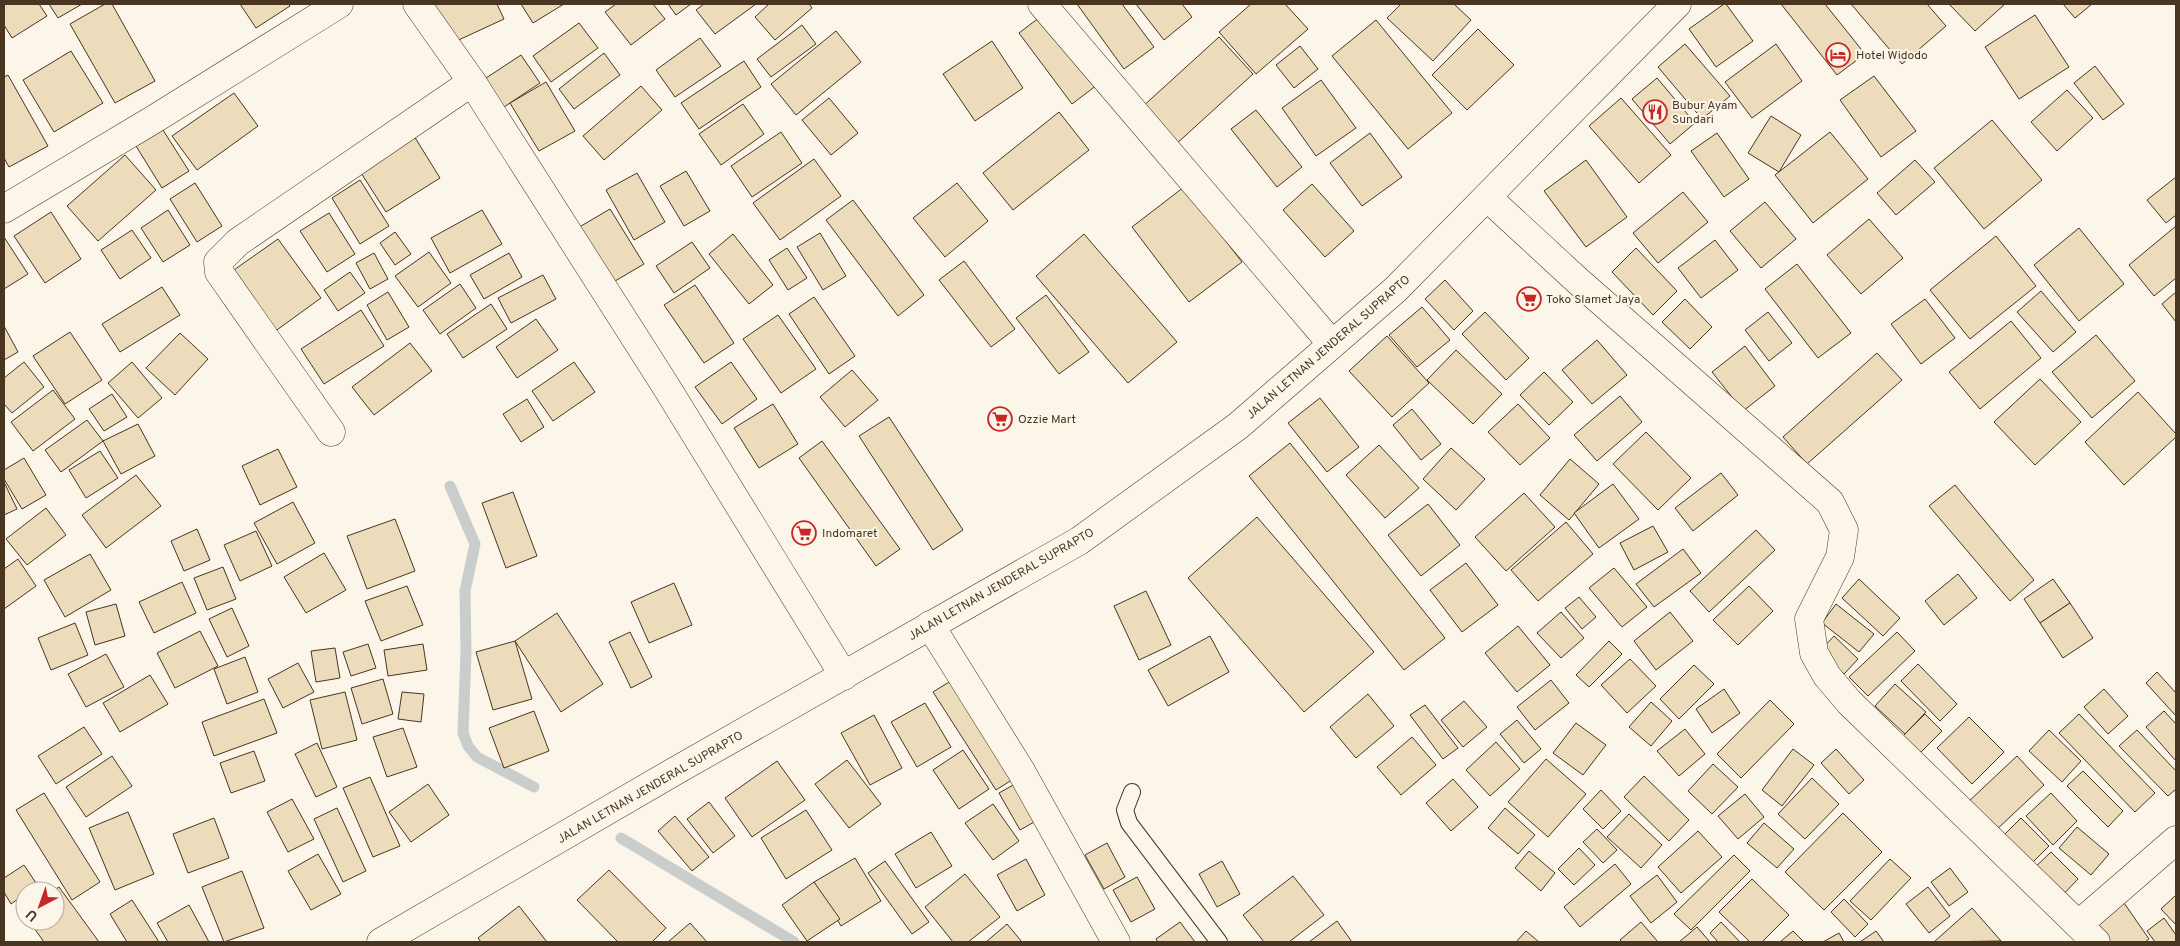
<svg xmlns="http://www.w3.org/2000/svg" width="2180" height="946" font-family="Overpass,sans-serif">
<style>
.lines{fill:none;stroke-linecap:round;stroke-linejoin:round}
.stream{stroke:#c9cecd;stroke-width:11}
.building{fill:#ecdcbc;stroke:#4a3520}
.lane-casing{stroke:#4a3520;stroke-width:18}
.street-casing{stroke:#4a3520;stroke-width:29}
.secondary-casing{stroke:#4a3520;stroke-width:29}
.lane{stroke:#fbf6e9;stroke-width:16}
.street{stroke:#fbf6e9;stroke-width:28}
.secondary{stroke:#fbf6e9;stroke-width:28}
.labels{text-anchor:middle;stroke-width:4;stroke-linejoin:round;paint-order:stroke}
.poi-label{font-size:12px;fill:#4a3520;stroke:#fbf6e9;text-anchor:start}
.street-label{font-size:12px;fill:#4a3520;stroke:#fbf6e9}
</style>
<rect width="100%" height="100%" fill="#fbf6e9"/>
<g class="lines">
<g class="stream">
<path d="M450 486 475 544 465 591 466 653 463 733 468 746 477 757 534 787"/>
<path d="M621 838 794 942"/>
</g>
</g>
<g class="building">
<path d="M4 4H39L47 16 12 38 4 25Z"/>
<path d="M49 4H82L58 18Z"/>
<path d="M105 4H112L155 81 115 103 70 24Z"/>
<path d="M240 4H288L290 6 256 28Z"/>
<path d="M433 4H497L504 19 452 43Z"/>
<path d="M521 4H564L533 23Z"/>
<path d="M616 4H653L665 19 631 45 605 12Z"/>
<path d="M668 4H691L676 15Z"/>
<path d="M704 4H756L715 34 696 10Z"/>
<path d="M769 4H809L812 8 775 40 755 17Z"/>
<path d="M1077 4H1122L1154 47 1124 69Z"/>
<path d="M1136 4H1182L1192 17 1164 40Z"/>
<path d="M1251 4H1285L1308 29 1256 74 1219 32Z"/>
<path d="M1401 4H1454L1471 20 1433 61 1387 18Z"/>
<path d="M1724 4H1726L1753 41 1716 67 1689 29Z"/>
<path d="M1781 4H1825L1865 54 1837 75Z"/>
<path d="M1851 4H1927L1946 26 1902 64Z"/>
<path d="M1949 4H2005L1975 31Z"/>
<path d="M2063 4H2092L2075 18Z"/>
<path d="M1044 14 1097 85 1072 104 1019 33Z"/>
<path d="M2035 15 2069 67 2019 99 1985 47Z"/>
<path d="M1376 20 1452 113 1408 149 1332 56Z"/>
<path d="M579 23 598 48 551 82 533 56Z"/>
<path d="M802 25 816 44 771 77 757 59Z"/>
<path d="M1478 29 1514 65 1467 110 1432 75Z"/>
<path d="M836 31 861 62 796 115 771 84Z"/>
<path d="M1219 37 1253 74 1174 146 1140 109Z"/>
<path d="M700 38 721 66 675 97 656 70Z"/>
<path d="M992 41 1023 88 975 121 943 74Z"/>
<path d="M1685 44 1730 96 1702 119 1658 67Z"/>
<path d="M1776 44 1802 81 1752 118 1725 82Z"/>
<path d="M1300 46 1318 69 1294 88 1276 65Z"/>
<path d="M71 51 103 103 54 132 23 80Z"/>
<path d="M604 53 620 75 574 109 559 89Z"/>
<path d="M521 55 540 83 501 109 483 80Z"/>
<path d="M744 61 761 87 699 129 681 103Z"/>
<path d="M2095 66 2124 104 2103 120 2074 83Z"/>
<path d="M8 75 48 146 9 167 4 158V77Z"/>
<path d="M1874 76 1916 131 1881 157 1840 100Z"/>
<path d="M1657 78 1695 123 1670 144 1632 99Z"/>
<path d="M1321 80 1356 128 1316 156 1282 108Z"/>
<path d="M546 82 575 131 539 151 510 103Z"/>
<path d="M641 86 662 110 604 160 583 136Z"/>
<path d="M2067 90 2093 118 2057 151 2031 122Z"/>
<path d="M234 93 258 126 197 170 172 136Z"/>
<path d="M829 98 858 133 831 155 802 120Z"/>
<path d="M1621 98 1671 155 1639 183 1589 126Z"/>
<path d="M743 104 764 134 721 165 699 134Z"/>
<path d="M1256 110 1302 167 1277 187 1231 129Z"/>
<path d="M1059 112 1089 150 1013 210 983 173Z"/>
<path d="M1771 116 1801 135 1779 172 1748 153Z"/>
<path d="M1992 120 2042 180 1984 229 1934 168Z"/>
<path d="M163 130 189 171 162 188 136 146Z"/>
<path d="M411 131 440 178 386 212 356 165Z"/>
<path d="M781 132 802 163 752 197 731 166Z"/>
<path d="M1830 132 1868 179 1813 223 1775 175Z"/>
<path d="M1370 133 1402 177 1362 206 1330 163Z"/>
<path d="M1717 133 1749 179 1724 197 1691 151Z"/>
<path d="M125 155 156 190 98 241 67 206Z"/>
<path d="M814 159 841 196 780 240 753 203Z"/>
<path d="M1586 160 1627 217 1586 247 1544 191Z"/>
<path d="M1915 160 1935 182 1896 215 1877 193Z"/>
<path d="M686 171 710 211 684 226 660 186Z"/>
<path d="M637 173 665 222 634 240 606 190Z"/>
<path d="M2176 177V215L2166 223 2147 200Z"/>
<path d="M360 180 389 226 360 244 332 198Z"/>
<path d="M195 183 222 226 197 242 170 199Z"/>
<path d="M957 183 988 221 945 257 913 218Z"/>
<path d="M1312 184 1354 231 1325 257 1283 210Z"/>
<path d="M1184 187 1242 262 1189 302 1132 227Z"/>
<path d="M1683 192 1708 222 1658 263 1633 233Z"/>
<path d="M853 200 924 295 898 316 826 220Z"/>
<path d="M1765 202 1796 239 1761 268 1730 231Z"/>
<path d="M610 209 644 264 610 284 576 229Z"/>
<path d="M168 210 190 245 163 262 141 228Z"/>
<path d="M482 210 502 244 450 273 431 238Z"/>
<path d="M51 212 81 259 45 283 14 236Z"/>
<path d="M329 213 355 254 327 272 300 231Z"/>
<path d="M1869 219 1903 258 1861 294 1827 255Z"/>
<path d="M2176 226V278L2154 296 2129 265Z"/>
<path d="M2079 228 2124 284 2079 321 2034 265Z"/>
<path d="M132 230 151 258 120 279 101 250Z"/>
<path d="M395 232 411 254 395 265 380 243Z"/>
<path d="M820 233 846 276 823 290 797 247Z"/>
<path d="M733 234 773 285 749 304 709 254Z"/>
<path d="M1084 234 1177 342 1128 383 1036 276Z"/>
<path d="M1996 236 2036 286 1970 339 1930 290Z"/>
<path d="M4 237 28 274 4 289Z"/>
<path d="M278 239 321 298 274 332 231 272Z"/>
<path d="M1715 240 1738 270 1701 298 1678 268Z"/>
<path d="M692 242 710 268 674 293 656 266Z"/>
<path d="M787 248 807 278 788 290 769 260Z"/>
<path d="M1636 248 1677 291 1653 315 1612 272Z"/>
<path d="M429 252 451 283 418 307 395 276Z"/>
<path d="M374 253 388 279 370 289 356 263Z"/>
<path d="M509 253 522 277 484 299 470 275Z"/>
<path d="M964 261 1015 329 991 347 939 280Z"/>
<path d="M1797 264 1851 333 1818 358 1765 289Z"/>
<path d="M350 272 365 293 338 311 324 290Z"/>
<path d="M543 275 556 299 511 323 498 298Z"/>
<path d="M1445 280 1473 311 1454 330 1425 299Z"/>
<path d="M460 284 476 308 440 334 423 310Z"/>
<path d="M695 285 734 343 704 363 664 305Z"/>
<path d="M162 287 180 315 120 352 102 324Z"/>
<path d="M2041 291 2076 332 2053 352 2017 312Z"/>
<path d="M388 292 409 327 387 340 367 305Z"/>
<path d="M2176 292V322L2162 304Z"/>
<path d="M1046 295 1089 352 1059 374 1016 318Z"/>
<path d="M814 297 855 356 829 374 789 314Z"/>
<path d="M1685 299 1712 327 1690 349 1662 322Z"/>
<path d="M1925 299 1955 338 1921 364 1891 324Z"/>
<path d="M491 304 507 329 463 358 447 334Z"/>
<path d="M1422 307 1450 340 1417 367 1389 335Z"/>
<path d="M361 310 384 346 324 384 301 349Z"/>
<path d="M1485 312 1529 358 1506 380 1462 334Z"/>
<path d="M1768 312 1792 343 1769 361 1745 330Z"/>
<path d="M778 315 816 369 781 393 743 339Z"/>
<path d="M536 319 558 350 517 378 496 347Z"/>
<path d="M2011 321 2041 358 1980 409 1949 372Z"/>
<path d="M4 326 18 352 4 360Z"/>
<path d="M70 332 102 380 65 404 33 356Z"/>
<path d="M180 333 208 359 175 395 146 368Z"/>
<path d="M2096 335 2135 381 2092 418 2052 372Z"/>
<path d="M1387 336 1429 383 1392 417 1349 371Z"/>
<path d="M1597 340 1627 375 1592 404 1562 370Z"/>
<path d="M410 343 432 371 374 415 352 387Z"/>
<path d="M1745 346 1775 386 1743 411 1712 372Z"/>
<path d="M1456 350 1502 394 1473 424 1427 380Z"/>
<path d="M1877 353 1902 380 1807 464 1783 437Z"/>
<path d="M24 362 44 387 12 413 4 404V378Z"/>
<path d="M132 362 162 398 138 418 108 383Z"/>
<path d="M574 362 595 392 553 421 532 391Z"/>
<path d="M731 362 757 399 722 424 695 387Z"/>
<path d="M852 370 878 400 845 427 820 397Z"/>
<path d="M1544 372 1573 402 1549 425 1520 395Z"/>
<path d="M2040 379 2081 422 2035 465 1994 422Z"/>
<path d="M53 390 75 419 33 451 11 422Z"/>
<path d="M2138 392 2176 434V437L2124 485 2085 442Z"/>
<path d="M112 394 127 417 104 431 89 409Z"/>
<path d="M1620 396 1642 422 1597 461 1574 435Z"/>
<path d="M1320 398 1359 447 1327 472 1288 423Z"/>
<path d="M527 399 544 427 521 442 503 414Z"/>
<path d="M773 404 798 444 759 468 734 428Z"/>
<path d="M1518 404 1550 438 1520 465 1488 432Z"/>
<path d="M1412 409 1441 444 1421 460 1393 425Z"/>
<path d="M889 417 963 530 933 550 859 436Z"/>
<path d="M87 420 103 441 61 472 45 450Z"/>
<path d="M138 424 155 456 121 474 103 441Z"/>
<path d="M1646 432 1691 478 1658 510 1613 464Z"/>
<path d="M822 441 900 549 876 566 799 458Z"/>
<path d="M1290 443 1445 638 1404 670 1249 476Z"/>
<path d="M1379 445 1419 488 1385 518 1346 475Z"/>
<path d="M1451 448 1485 479 1456 510 1423 479Z"/>
<path d="M278 449 297 487 260 505 242 466Z"/>
<path d="M100 451 118 478 86 498 69 470Z"/>
<path d="M24 458 46 495 22 509 4 479V470Z"/>
<path d="M1570 459 1599 484 1569 520 1540 495Z"/>
<path d="M1721 473 1738 495 1693 531 1675 508Z"/>
<path d="M136 475 161 506 106 548 82 515Z"/>
<path d="M4 482 17 509 4 515Z"/>
<path d="M1613 484 1639 519 1599 548 1574 513Z"/>
<path d="M1955 485 2034 580 2010 601 1929 506Z"/>
<path d="M513 492 537 556 506 568 482 503Z"/>
<path d="M1524 493 1555 527 1506 571 1475 537Z"/>
<path d="M293 502 315 543 277 564 254 523Z"/>
<path d="M1428 504 1460 545 1421 576 1388 535Z"/>
<path d="M46 508 66 535 27 565 6 539Z"/>
<path d="M1257 517 1374 652 1304 712 1188 578Z"/>
<path d="M395 519 415 571 367 589 347 536Z"/>
<path d="M1566 522 1593 554 1538 601 1511 570Z"/>
<path d="M1653 526 1668 552 1634 570 1620 543Z"/>
<path d="M197 529 210 560 184 571 171 541Z"/>
<path d="M1756 530 1775 550 1709 612 1690 591Z"/>
<path d="M256 531 272 566 240 581 224 545Z"/>
<path d="M1683 549 1701 573 1654 607 1636 584Z"/>
<path d="M324 553 346 590 306 613 284 577Z"/>
<path d="M90 554 111 590 65 617 44 580Z"/>
<path d="M18 559 36 586 4 609V569Z"/>
<path d="M1466 563 1498 605 1462 632 1430 590Z"/>
<path d="M223 567 236 599 207 610 194 578Z"/>
<path d="M1614 568 1647 607 1622 627 1589 588Z"/>
<path d="M1958 574 1977 598 1944 625 1925 601Z"/>
<path d="M1859 579 1900 618 1883 636 1842 598Z"/>
<path d="M2053 579 2070 603 2040 623 2024 599Z"/>
<path d="M182 582 196 613 154 633 139 602Z"/>
<path d="M674 583 692 625 649 643 631 602Z"/>
<path d="M407 586 423 625 381 641 365 601Z"/>
<path d="M1749 586 1773 611 1738 645 1713 620Z"/>
<path d="M1146 591 1171 645 1139 660 1114 606Z"/>
<path d="M1579 597 1596 617 1582 629 1565 608Z"/>
<path d="M2070 603 2093 638 2063 658 2040 623Z"/>
<path d="M116 604 125 636 95 645 86 612Z"/>
<path d="M1836 604 1874 634 1859 652 1822 623Z"/>
<path d="M232 608 249 646 227 657 209 619Z"/>
<path d="M1561 612 1584 638 1561 658 1537 633Z"/>
<path d="M1670 612 1693 641 1656 670 1634 641Z"/>
<path d="M557 613 603 684 561 712 515 641Z"/>
<path d="M75 623 88 655 51 670 38 638Z"/>
<path d="M1518 626 1550 665 1517 692 1485 653Z"/>
<path d="M200 631 218 666 175 688 157 653Z"/>
<path d="M630 632 652 677 631 688 609 642Z"/>
<path d="M1897 632 1915 651 1868 696 1849 677Z"/>
<path d="M1210 636 1229 672 1168 706 1148 670Z"/>
<path d="M1834 636 1858 659 1844 674 1820 651Z"/>
<path d="M515 641 532 699 493 710 476 652Z"/>
<path d="M1609 641 1622 654 1589 687 1576 675Z"/>
<path d="M368 644 376 668 351 676 343 652Z"/>
<path d="M423 644 427 670 388 676 384 650Z"/>
<path d="M335 648 340 678 316 682 311 651Z"/>
<path d="M106 654 124 687 86 707 68 674Z"/>
<path d="M245 657 258 692 227 704 214 669Z"/>
<path d="M1630 659 1656 686 1627 713 1601 685Z"/>
<path d="M298 663 314 692 283 708 268 679Z"/>
<path d="M1918 664 1957 704 1940 721 1901 681Z"/>
<path d="M1694 665 1714 684 1679 719 1660 699Z"/>
<path d="M2157 672 2176 693V716L2146 683Z"/>
<path d="M150 675 168 704 120 732 103 703Z"/>
<path d="M383 679 393 714 362 724 351 688Z"/>
<path d="M954 679 1018 776 996 790 933 692Z"/>
<path d="M1551 680 1569 703 1535 730 1517 707Z"/>
<path d="M1895 684 1926 712 1905 734 1875 706Z"/>
<path d="M1724 689 1740 713 1712 733 1696 709Z"/>
<path d="M2104 689 2128 716 2108 734 2084 707Z"/>
<path d="M345 692 357 740 322 749 310 700Z"/>
<path d="M402 692 424 694 421 722 398 719Z"/>
<path d="M1368 694 1394 726 1356 758 1330 727Z"/>
<path d="M264 699 277 733 214 756 202 722Z"/>
<path d="M1770 700 1794 724 1741 778 1717 754Z"/>
<path d="M1464 701 1487 727 1463 747 1441 720Z"/>
<path d="M1651 702 1672 721 1651 746 1629 727Z"/>
<path d="M925 703 951 747 917 767 891 722Z"/>
<path d="M1425 705 1458 748 1443 759 1410 715Z"/>
<path d="M534 711 549 751 504 768 489 728Z"/>
<path d="M2164 711 2176 724V761L2146 727Z"/>
<path d="M1925 714 1942 731 1919 754 1902 737Z"/>
<path d="M2079 714 2155 793 2135 812 2059 733Z"/>
<path d="M874 715 902 768 870 785 841 733Z"/>
<path d="M1969 717 2004 752 1972 784 1937 748Z"/>
<path d="M1517 720 1541 749 1524 763 1500 734Z"/>
<path d="M1576 723 1606 745 1583 775 1553 753Z"/>
<path d="M84 727 102 754 56 784 38 756Z"/>
<path d="M403 728 417 767 387 777 373 737Z"/>
<path d="M1685 729 1705 754 1679 776 1657 751Z"/>
<path d="M2049 730 2081 761 2062 782 2029 751Z"/>
<path d="M2137 730 2176 771V789L2168 796 2119 746Z"/>
<path d="M1412 737 1436 765 1401 795 1377 767Z"/>
<path d="M1496 742 1520 769 1490 796 1466 770Z"/>
<path d="M317 743 337 787 316 797 295 754Z"/>
<path d="M1793 749 1814 765 1782 806 1762 790Z"/>
<path d="M1836 749 1864 780 1849 794 1821 763Z"/>
<path d="M963 750 989 789 959 809 933 770Z"/>
<path d="M254 751 265 781 231 793 220 763Z"/>
<path d="M112 756 132 786 86 817 66 787Z"/>
<path d="M2017 756 2044 785 1994 832 1967 803Z"/>
<path d="M1546 759 1586 794 1548 837 1508 802Z"/>
<path d="M847 760 881 804 849 828 815 784Z"/>
<path d="M777 761 805 800 752 837 725 798Z"/>
<path d="M1713 764 1738 787 1712 814 1688 791Z"/>
<path d="M2083 771 2123 811 2108 827 2067 786Z"/>
<path d="M1644 776 1689 820 1669 841 1624 797Z"/>
<path d="M370 777 400 846 373 857 343 788Z"/>
<path d="M1812 778 1839 804 1805 839 1778 814Z"/>
<path d="M1453 779 1478 807 1451 831 1426 803Z"/>
<path d="M1022 780 1043 817 1020 830 999 793Z"/>
<path d="M428 784 449 815 411 842 389 812Z"/>
<path d="M1601 790 1621 811 1603 829 1583 809Z"/>
<path d="M44 793 100 882 72 900 16 810Z"/>
<path d="M2051 793 2077 821 2053 845 2026 816Z"/>
<path d="M1745 794 1764 817 1738 839 1718 816Z"/>
<path d="M292 799 314 839 288 852 267 812Z"/>
<path d="M709 802 735 836 713 853 687 819Z"/>
<path d="M993 804 1019 841 993 860 965 823Z"/>
<path d="M337 808 366 871 343 882 314 819Z"/>
<path d="M1505 808 1535 835 1518 854 1488 828Z"/>
<path d="M806 810 832 850 786 879 761 838Z"/>
<path d="M128 812 154 874 115 890 89 828Z"/>
<path d="M1843 813 1882 852 1824 910 1785 872Z"/>
<path d="M1629 814 1662 845 1641 868 1607 837Z"/>
<path d="M675 816 709 857 692 871 658 831Z"/>
<path d="M214 818 229 858 188 873 173 834Z"/>
<path d="M2021 818 2049 846 2031 864 2003 836Z"/>
<path d="M1764 823 1794 849 1777 868 1747 843Z"/>
<path d="M2077 827 2109 854 2091 875 2059 848Z"/>
<path d="M1597 829 1617 850 1603 863 1583 842Z"/>
<path d="M1698 831 1722 857 1681 893 1658 867Z"/>
<path d="M931 832 952 866 916 888 895 854Z"/>
<path d="M1107 843 1125 877 1104 889 1085 855Z"/>
<path d="M1579 848 1595 865 1574 885 1558 869Z"/>
<path d="M1529 851 1555 873 1541 891 1515 868Z"/>
<path d="M2051 852 2078 879 2058 900 2030 872Z"/>
<path d="M318 854 341 894 311 910 288 871Z"/>
<path d="M1734 855 1750 871 1691 930 1674 914Z"/>
<path d="M855 858 881 901 841 926 814 882Z"/>
<path d="M1026 859 1045 895 1017 911 997 875Z"/>
<path d="M1890 859 1911 878 1871 920 1850 901Z"/>
<path d="M885 861 929 922 912 934 868 873Z"/>
<path d="M1222 861 1240 894 1217 907 1199 874Z"/>
<path d="M1615 864 1631 884 1580 927 1564 907Z"/>
<path d="M24 865 38 886 30 891H25V894L11 904 4 892V878Z"/>
<path d="M1950 868 1968 892 1949 906 1931 882Z"/>
<path d="M609 870 666 928 652 942H618L577 900Z"/>
<path d="M242 871 264 928 224 942 202 887Z"/>
<path d="M965 874 1000 917 968 942H953L925 907Z"/>
<path d="M1657 875 1677 902 1651 923 1630 896Z"/>
<path d="M1293 876 1324 915 1289 942H1264L1243 915Z"/>
<path d="M1137 877 1155 909 1131 922 1113 890Z"/>
<path d="M1752 879 1789 915 1762 942H1750L1719 912Z"/>
<path d="M814 882 840 919 807 941 782 905Z"/>
<path d="M59 887 99 942H44L29 921H55L53 891Z"/>
<path d="M1928 887 1950 916 1929 933 1906 904Z"/>
<path d="M2176 895V925L2161 909Z"/>
<path d="M1844 899 1868 924 1855 937 1831 912Z"/>
<path d="M132 900 159 942H127L110 914Z"/>
<path d="M2122 900 2149 939 2145 942H2109L2093 920Z"/>
<path d="M189 905 209 942H168L157 923Z"/>
<path d="M519 906 547 942H481L478 938Z"/>
<path d="M1972 908 2001 941 1934 942Z"/>
<path d="M2164 918 2176 935V942H2155L2147 931Z"/>
<path d="M1337 921 1352 942H1309Z"/>
<path d="M1180 922 1195 942H1158L1156 939Z"/>
<path d="M1641 922 1658 942H1622L1620 940Z"/>
<path d="M1721 922 1740 942H1718L1710 933Z"/>
<path d="M690 923 707 942H668Z"/>
<path d="M1007 924 1022 942H986Z"/>
<path d="M1697 927 1710 942H1679Z"/>
<path d="M1526 931 1539 942H1516Z"/>
<path d="M1793 931 1804 942H1780Z"/>
<path d="M1876 931 1884 942H1860Z"/>
<path d="M1839 933 1844 942H1823Z"/>
</g>
<g class="lines">
<g class="lane-casing">
<path id="lane" d="M1132 792 1125 810 1129 823 1219 942"/>
</g>
<g class="street-casing">
<g id="street">
<path d="M417 4 472 82 667 388 844 676"/>
<path d="M1042 4 1332 344"/>
<path d="M1487 197 1578 281 1830 502 1844 530 1840 557 1809 619 1814 653 1827 676 1849 702 2096 942"/>
<path d="M4 209 156 118 339 4"/>
<path d="M331 432 219 272 218 262 238 242 472 82"/>
<path d="M930 625 1021 771 1116 942"/>
<path d="M2079 924 2176 840"/>
</g>
</g>
<g class="secondary-casing">
<path id="secondary" d="M381 942 677 770 1079 541 1238 426 1395 290 1677 4"/>
</g>
<use href="#lane" class="lane"/>
<use href="#street" class="street"/>
<use href="#secondary" class="secondary"/>
</g>
<defs>
<g id="hotel-ring" transform="scale(1.25)"><circle r="9.5" fill="#fbf6e9" stroke="#c62828" stroke-width="1.5"/><path d="M-6-4.5h1.5V1H6V5H4.5V3h-9V5H-6ZM-4 0a1.8 1.8 0 1 1 3.6 0ZM.5 0V-2.5h3Q6-2.5 6 0Z" fill="#c62828"/></g>
<g id="restaurant-ring" transform="scale(1.25)"><circle r="9.5" fill="#fbf6e9" stroke="#c62828" stroke-width="1.5"/><path d="M-5-6h1v4h1v-4h1v4h1v-4h1v5L-1.5 .5V6h-2V.5L-5-1ZM5-6V6H3V1.5H1.5Q1.5-4 5-6Z" fill="#c62828"/></g>
<g id="supermarket-ring" transform="scale(1.25)"><circle r="9.5" fill="#fbf6e9" stroke="#c62828" stroke-width="1.5"/><path d="M-6-5.5h2.5l.6 2H6L4.5 2H-2.5L-4.4-4H-6ZM-1.5 3.2a1.3 1.3 0 1 0 .1 0ZM3 3.2a1.3 1.3 0 1 0 .1 0Z" fill="#c62828"/></g>
</defs>
<g fill-rule="evenodd">
<use href="#hotel-ring" x="1838" y="55"/>
<use href="#restaurant-ring" x="1655" y="112"/>
<use href="#supermarket-ring" x="1529" y="299"/>
<use href="#supermarket-ring" x="1000" y="419"/>
<use href="#supermarket-ring" x="804" y="533"/>
</g>
<g class="labels">
<g class="poi-label">
<text x="1856" y="59">Hotel Widodo</text>
<text x="1672" y="109">Bubur Ayam<tspan x="1672" dy="14">Sundari</tspan></text>
<text x="1546" y="303">Toko Slamet Jaya</text>
<text x="1018" y="423">Ozzie Mart</text>
<text x="822" y="537">Indomaret</text>
</g>
<g class="street-label">
<text transform="translate(1328 347) rotate(-41)" y="4">JALAN LETNAN JENDERAL SUPRAPTO</text>
<text transform="translate(1001 584) rotate(-30)" y="4">JALAN LETNAN JENDERAL SUPRAPTO</text>
<text transform="translate(650 787) rotate(-30)" y="4">JALAN LETNAN JENDERAL SUPRAPTO</text>
</g>
</g>
<rect width="2180" height="946" fill="none" stroke="#4a3520" stroke-width="10"/>
<g transform="translate(40 906) rotate(221)"><circle r="24" fill="#fbf6e9" stroke="#b4a999"/>
<path d="M0-4L9 19L0 12L-9 19Z" fill="#c62828"/>
<text y="-8" font-size="14" font-weight="bold" text-anchor="middle" fill="#4a3520">U</text>
</g>
</svg>
